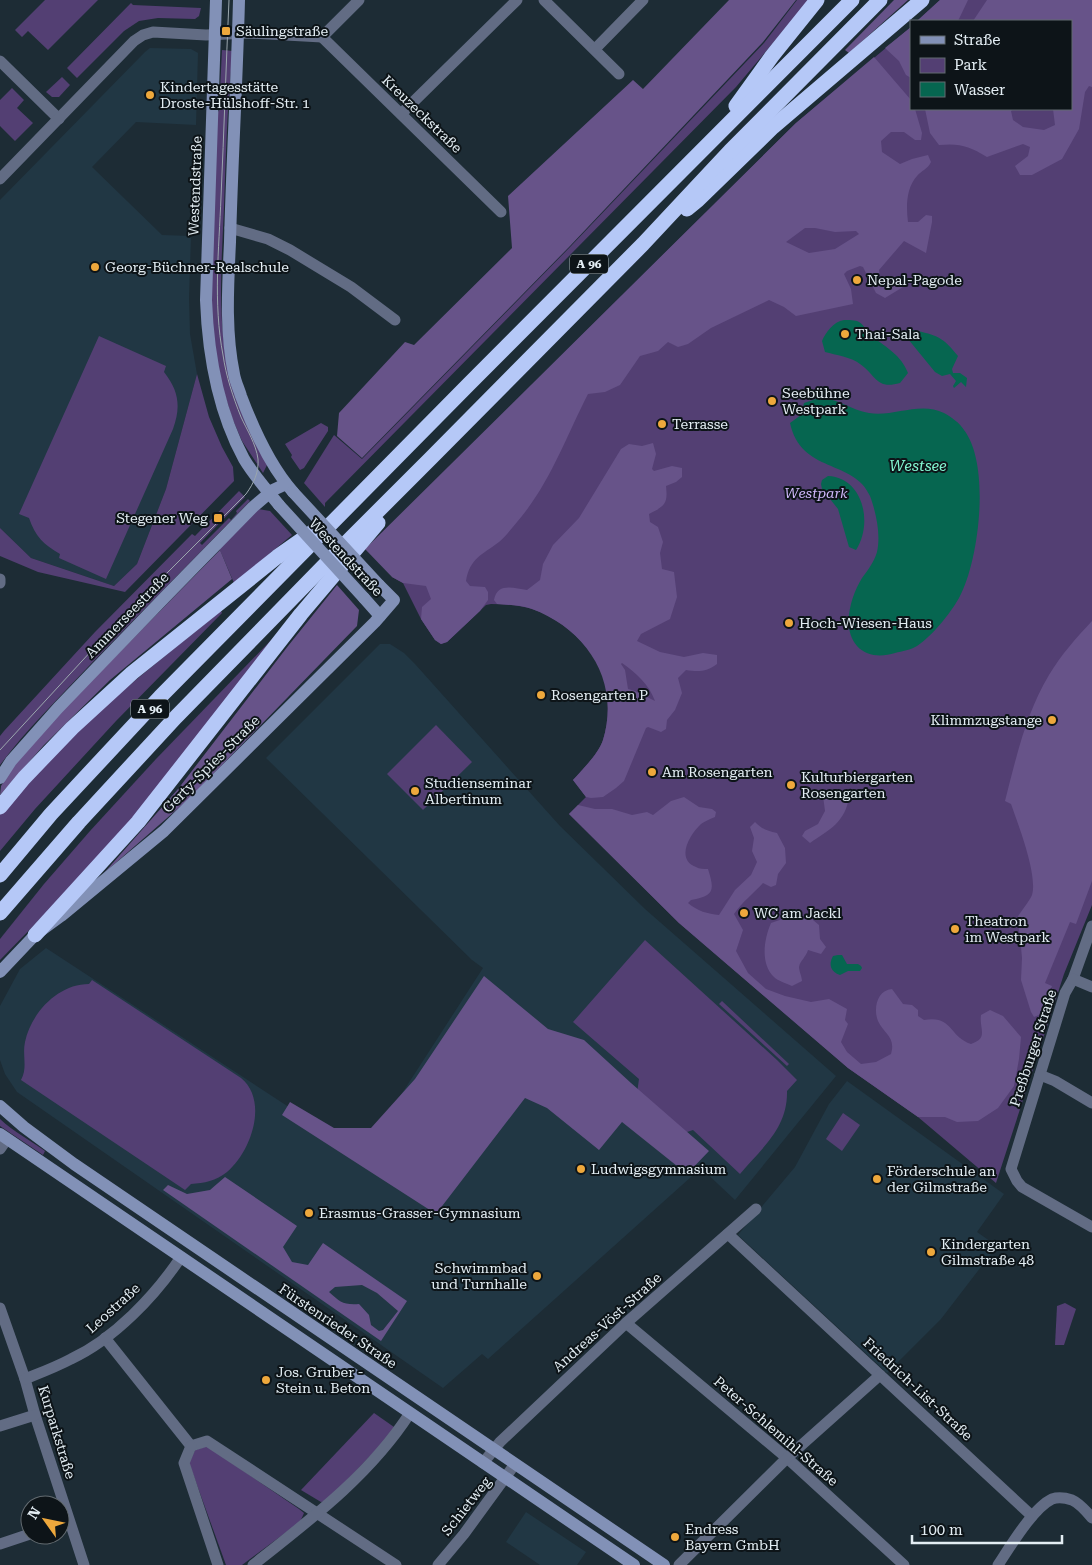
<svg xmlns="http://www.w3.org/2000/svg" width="1092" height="1565" font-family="'Roboto Serif',serif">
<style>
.built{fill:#213744}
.green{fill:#533f73}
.forest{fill:#675389;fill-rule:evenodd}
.water{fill:#066650}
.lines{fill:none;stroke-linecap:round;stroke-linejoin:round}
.street{stroke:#626c84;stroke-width:11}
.secondary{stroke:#8291b7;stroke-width:12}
.highway{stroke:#b5c8f7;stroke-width:15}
.tram{stroke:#9ba7ae;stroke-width:1}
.secondary-bridge{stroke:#8291b7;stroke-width:12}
.poi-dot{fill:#eea83c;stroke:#0d1418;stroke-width:2}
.labels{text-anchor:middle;stroke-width:4;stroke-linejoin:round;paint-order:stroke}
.shield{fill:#0d1418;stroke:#a3acb1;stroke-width:1}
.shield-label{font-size:12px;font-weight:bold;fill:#e3edf3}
.poi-label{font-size:14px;fill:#e3edf3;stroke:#0d1418;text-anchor:start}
.street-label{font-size:14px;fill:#e3edf3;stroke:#0d1418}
.park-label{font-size:14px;font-style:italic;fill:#ceb7f9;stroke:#0d1418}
.water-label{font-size:15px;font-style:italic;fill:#83f6d2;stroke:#0d1418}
</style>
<rect width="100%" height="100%" fill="#1d2c35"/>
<g class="built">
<path d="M150 48 191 49 198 53 196 125 136 122 92 167 162 235 191 236 189 298 190 334 197 374 166 489 137 564 114 586 31 558 0 528V200L145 52Z"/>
<path d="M380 644H390L404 653 415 664 560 826 645 909 836 1076 735 1200 701 1168 488 1359 482 1354 443 1388 17 1092 5 1074 0 1060V1006L20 969 46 948 327 1132H377L483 968 472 960 266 758Z"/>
<path d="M847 1081 1004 1194 977 1232 997 1246 941 1319 887 1373 738 1235 795 1167 829 1104Z"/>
<path d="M526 1512 586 1552 577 1565H540L506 1542Z"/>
</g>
<g class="green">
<path d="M45 0H98L48 50 28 31 22 37 15 30Z"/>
<path d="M797 0H809L736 87 325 503V507L304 483 334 435 362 459 571 246 764 43Z"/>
<path d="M940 0H1092V905L1064 974 996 1183 918 1117 848 1068 679 923 569 814 586 797 573 780C583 769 599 753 603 740 610 718 610 686 599 665 585 640 557 616 529 608 518 605 504 604 491 604L486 605 447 642 441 644 435 640 421 619 403 583 392 577 567 350 796 123 911 27V109H1071V21H917Z"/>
<path d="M131 3 133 5 201 8 199 16 195 19 158 18 139 21 124 31 77 78 67 68Z"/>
<path d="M222 50 233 51C227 103 226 155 224 207 222 255 218 303 225 351L268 463 263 473 242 441 232 418 218 372 210 318 217 112 219 111Z"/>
<path d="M62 77 70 85 59 97H52L46 92Z"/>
<path d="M12 88 24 100 17 108 33 123 15 141 0 126V100Z"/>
<path d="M99 336 166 366 164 372C179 391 181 407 173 429L106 579 59 558 60 554C44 545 35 536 29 518L19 514Z"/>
<path d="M197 374 209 417 222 447 233 467 234 481 125 592 38 572 0 556V528L31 558 114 586 137 564 166 489Z"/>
<path d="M321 423 328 427V431L304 468 300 470 291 457 292 455 285 444Z"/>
<path d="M239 491 245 497 200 543 202 545 229 518 231 520 237 513 236 511 248 499 250 501C196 557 141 612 87 668 57 700 26 730 0 765V736L4 731 95 632 192 534 195 536Z"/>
<path d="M258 509 270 511 292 535 234 583 219 548Z"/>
<path d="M221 611 222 613 116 721 35 809 0 851V814C18 793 36 772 56 752 107 701 165 656 221 611Z"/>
<path d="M274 637 145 805 90 868 0 960V939L44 884 90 831 156 759Z"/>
<path d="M436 725 472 762 423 810 387 774Z"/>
<path d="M645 940 777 1060 797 1080 787 1091C788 1128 762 1148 740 1174L693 1130 681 1134 637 1093 639 1079 573 1022Z"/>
<path d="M92 980 241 1078C269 1101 251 1152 227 1172 216 1181 204 1183 191 1184L185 1190 21 1080C28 1067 22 1056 25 1042 31 1013 58 984 89 984Z"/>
<path d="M722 1001 789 1064 787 1066 719 1004Z"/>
<path d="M843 1113 860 1125 842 1151 826 1139Z"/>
<path d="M0 1119C14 1132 30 1140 45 1151L43 1155 0 1126Z"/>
<path d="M1065 1303 1076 1309 1064 1345H1055L1057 1306Z"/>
<path d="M374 1413 394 1427 395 1430 327 1501 321 1502 301 1490Z"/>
<path d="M207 1446 299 1509 304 1513 300 1522 242 1565H226L189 1463 195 1450Z"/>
</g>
<g class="forest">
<path d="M729 0H796L763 42 570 246 362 458 337 436 339 413 405 342 414 345 512 248 508 196 633 80 643 89Z"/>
<path d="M894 0H908L849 53 845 50Z"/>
<path d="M940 0H968L958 21H917Z"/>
<path d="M987 0H1092V87L1089 86 1085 92 1079 129 1062 159 1032 175H1020L1015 166 1028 156 1030 147 1023 144 987 157C969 146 960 143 939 145L930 133 925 109H1013L1011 111 1013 120 1023 127 1044 130 1055 125 1053 109H1071V21H973Z"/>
<path d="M911 27V78L906 75 899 61 885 48Z"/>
<path d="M874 57 911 100V109H915L922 133 921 140H915L904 132H891L881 141 882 152 900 164 912 159 928 155 931 162C927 170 922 170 917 176 906 188 906 207 908 222H918L926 215 932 216V222L926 253 904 241 879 270 880 277 903 287 885 298 876 293 863 267 860 266 847 271 844 274 851 289 853 304 796 316 784 307 769 300 711 328 688 344 678 347 668 342 658 351 640 356 620 385 605 392 588 394C567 435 551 480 522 516 515 524 507 535 499 542 482 555 470 558 466 581L470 586 485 587 488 592V600L480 611 447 642 441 644 435 640 421 619 422 607 431 599 426 586 403 583 392 577 365 549 796 123ZM805 228H815L835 232 856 231 859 234 835 249 809 253 786 242Z"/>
<path d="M653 443 656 454 652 469 654 471 672 466 682 468V477L676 482 666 486C668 504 665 506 649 514L650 522 658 527 663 542 660 553 662 569 674 572 677 597 670 619 641 634 637 641 660 652 684 657 703 653 717 655V664C707 672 698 672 686 670L678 678 682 693 675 710 667 720 666 729 661 732 648 727 646 728 624 781 616 788 603 797 591 798 586 797 573 780C583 769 599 753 603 740 621 681 586 629 532 609 521 605 508 605 497 604L494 600C497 582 514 588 527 590L540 580 543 564 553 545 579 518 621 449 629 444 642 446ZM622 663C636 673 649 684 655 701L635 691 628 689 625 670 621 664Z"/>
<path d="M220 550 232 579 110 680 44 745 0 795 1 786 14 765 60 713Z"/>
<path d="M337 585 359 610 357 626 190 798 104 873 178 789 288 646Z"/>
<path d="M1092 621V881L1076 924 1070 922 1045 983 1052 986 1039 1015 1034 1017 1031 1012 1021 980 1022 958 1020 936 1017 918C1021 911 1029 902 1032 895 1038 875 1018 824 1011 804L1005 801C1016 758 1026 713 1049 675 1061 655 1076 638 1092 621Z"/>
<path d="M823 796H849C846 822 829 830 810 843L802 836 805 831 818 824 825 811Z"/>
<path d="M684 797 699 807 712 809 716 812 715 817C710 819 705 821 701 824 690 834 675 859 696 867 699 869 704 869 708 869 715 891 714 896 691 900L688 903C697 911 708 914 719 915L735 890 751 875 757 862 752 851 754 838 750 827 755 822C762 829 767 831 777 833L785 848 786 863 778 874 776 885 771 887 763 883C753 894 742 902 734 914L743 930 736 951 748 973 766 989 785 996 811 1002 829 999 847 1009 845 1020 848 1024 841 1042 847 1052 861 1064 876 1062 891 1054C896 1037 884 1034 878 1021 873 1009 877 990 892 989L903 1004 912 1005 918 1010V1016L924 1020C953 1015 949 1037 971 1044 989 1038 979 1029 981 1015L990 1010 1003 1016 1021 1037 1019 1059 1014 1086 998 1108 978 1121 957 1122 945 1117H918L848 1068 679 923 569 814 578 805 595 809H612L632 815 647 812 653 815 671 801Z"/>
<path d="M794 915 813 920 819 925 820 939 826 947 821 954 808 950C806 957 800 961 799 967 799 971 802 977 802 981L792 986C786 983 778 981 774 977 760 964 764 939 771 923Z"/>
<path d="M484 976 548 1029 584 1040 631 1083 709 1151 687 1174 622 1122 599 1150 547 1108 525 1098 436 1214 282 1115 290 1102 334 1128H371L415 1079Z"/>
<path d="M225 1177 297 1226 283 1247 292 1262 308 1265 323 1243 407 1301 381 1341 163 1190 168 1185 187 1194 210 1190ZM362 1285 377 1293 398 1311 383 1330 379 1331 371 1325 369 1315 359 1304C343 1305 340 1302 329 1292L335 1287Z"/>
</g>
<g class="water">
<path d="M844 320C848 320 856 320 859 322 864 325 868 333 873 337 887 348 901 355 908 373L900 383C876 390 876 375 860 364 851 357 836 355 825 352L822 341C826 332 833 322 844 320Z"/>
<path d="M913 330C937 335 943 337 958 356L952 369 953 373H960L967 378 966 387 961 382 954 388 953 386 956 381 950 374 942 376 935 372 908 339Z"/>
<path d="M819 398C838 398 851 410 869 413 894 417 920 401 944 413 951 417 960 423 964 430 991 465 979 562 959 598 950 614 932 636 917 646 911 650 902 651 895 653 882 657 867 657 857 646 841 628 851 596 862 578 868 570 874 562 877 552 881 535 876 512 870 496 854 459 801 474 790 423L801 415 804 403Z"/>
<path d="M828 476C864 478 873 524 856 550L849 547 838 509 822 489 821 484 822 480Z"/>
<path d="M838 955H842L847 964H858L861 966 862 968 860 971H848L840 975C831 972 828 965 833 956Z"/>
</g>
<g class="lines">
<g class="street">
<path d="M544 0 619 74"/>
<path d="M322 37 501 212"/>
<path d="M595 49 643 0"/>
<path d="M0 61 59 119"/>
<path d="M401 114 517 0"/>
<path d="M0 179 134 41 143 35 153 32 206 35 249 33 322 37 359 0"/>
<path d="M230 228 268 239 290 250 351 287 395 320"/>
<path d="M0 579V583"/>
<path d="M1092 926 1073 979 1065 993 1011 1169 1017 1181 1022 1187 1092 1227"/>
<path d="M1073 979 1092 987"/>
<path d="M1040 1075 1055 1081 1092 1103"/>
<path d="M0 1149 7 1139"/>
<path d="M728 1234 1032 1516"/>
<path d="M0 1308 25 1379 35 1415 84 1565"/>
<path d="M626 1323 787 1458 904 1565"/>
<path d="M105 1338 191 1446"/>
<path d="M25 1379C40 1373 56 1367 71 1359 114 1339 155 1296 181 1257"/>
<path d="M0 1426 35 1415"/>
<path d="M191 1446 207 1441 396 1565"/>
<path d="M191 1446 184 1463 218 1565"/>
<path d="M483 1463 500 1442 626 1323 756 1209"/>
<path d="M0 1544 30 1534"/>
<path d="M253 1565C310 1520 370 1475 410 1413"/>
<path d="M438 1565 464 1534 515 1464"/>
<path d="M679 1565 787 1458 880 1375"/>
<path d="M998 1565C1010 1547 1033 1508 1052 1499 1058 1497 1066 1498 1072 1500 1079 1503 1087 1512 1092 1518"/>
</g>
<g class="secondary">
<path d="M216 0 206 300C208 354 218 411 244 459 254 476 268 491 279 505"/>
<path d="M239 0C237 81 232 161 230 242 228 286 225 331 234 374 235 381 239 389 241 396 253 428 270 466 293 492"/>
<path d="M364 598 380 616"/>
<path d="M0 778 11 761 58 708 165 597 253 507 273 490 286 484"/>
<path d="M0 972 35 935 61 916 164 831 375 622 394 600 379 585"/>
<path d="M0 1106 24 1127 74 1164 664 1565"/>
<path d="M0 1134 634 1565"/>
</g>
<g class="highway">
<path d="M736 106 772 56 817 0"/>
<path d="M687 209 698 200 773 127 922 0"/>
<path d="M0 807 24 778 72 728 132 673 277 557 317 529"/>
<path d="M0 875 51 814 160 697 468 385 852 0"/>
<path d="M0 913 79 822 176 717 352 537 431 458 643 244 730 151 880 0"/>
<path d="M35 935 138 822 301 614 378 523"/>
</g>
<path class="tram" d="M0 750 117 623 246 494C254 483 259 472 258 459 256 444 247 430 241 417 233 397 226 376 223 355 213 303 219 249 221 197 224 131 226 66 229 0"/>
<g class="secondary-bridge">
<path d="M293 492 379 585"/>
<path d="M279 505 364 598"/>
</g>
</g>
<g class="poi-dot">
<rect x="221" y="26" width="10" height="10" rx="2.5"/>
<circle cx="150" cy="95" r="5"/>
<circle cx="95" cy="267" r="5"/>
<circle cx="857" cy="280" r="5"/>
<circle cx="845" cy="334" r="5"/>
<circle cx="772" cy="401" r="5"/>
<circle cx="662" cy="424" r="5"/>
<rect x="213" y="513" width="10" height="10" rx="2.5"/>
<circle cx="789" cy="623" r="5"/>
<circle cx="541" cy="695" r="5"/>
<circle cx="1052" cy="720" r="5"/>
<circle cx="652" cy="772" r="5"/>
<circle cx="791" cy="785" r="5"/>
<circle cx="415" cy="791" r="5"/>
<circle cx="744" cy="913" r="5"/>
<circle cx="955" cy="929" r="5"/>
<circle cx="581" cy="1169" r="5"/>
<circle cx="877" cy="1179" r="5"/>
<circle cx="309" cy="1213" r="5"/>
<circle cx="931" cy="1252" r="5"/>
<circle cx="537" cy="1276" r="5"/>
<circle cx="266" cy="1380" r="5"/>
<circle cx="675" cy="1537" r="5"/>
</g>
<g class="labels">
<g class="shield">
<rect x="570" y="254.5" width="38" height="19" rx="4"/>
<rect x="131" y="699.5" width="38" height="19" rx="4"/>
</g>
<g class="shield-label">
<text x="589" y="268">A 96</text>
<text x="150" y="713">A 96</text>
</g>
<g class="poi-label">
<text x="236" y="36">Säulingstraße</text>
<text x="160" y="92">Kindertagesstätte<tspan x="160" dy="16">Droste-Hülshoff-Str. 1</tspan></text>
<text x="105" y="272">Georg-Büchner-Realschule</text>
<text x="867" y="285">Nepal-Pagode</text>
<text x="855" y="339">Thai-Sala</text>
<text x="782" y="398">Seebühne<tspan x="782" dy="16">Westpark</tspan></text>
<text x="672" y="429">Terrasse</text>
<text x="208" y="523" text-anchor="end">Stegener Weg</text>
<text x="799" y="628">Hoch-Wiesen-Haus</text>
<text x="551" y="700">Rosengarten P</text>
<text x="1042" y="725" text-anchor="end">Klimmzugstange</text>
<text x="662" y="777">Am Rosengarten</text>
<text x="801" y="782">Kulturbiergarten<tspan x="801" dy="16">Rosengarten</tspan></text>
<text x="425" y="788">Studienseminar<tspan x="425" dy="16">Albertinum</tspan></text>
<text x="754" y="918">WC am Jackl</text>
<text x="965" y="926">Theatron<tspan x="965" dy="16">im Westpark</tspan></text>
<text x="591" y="1174">Ludwigsgymnasium</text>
<text x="887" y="1176">Förderschule an<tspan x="887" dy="16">der Gilmstraße</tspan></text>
<text x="319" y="1218">Erasmus-Grasser-Gymnasium</text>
<text x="941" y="1249">Kindergarten<tspan x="941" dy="16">Gilmstraße 48</tspan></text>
<text x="527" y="1273" text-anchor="end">Schwimmbad<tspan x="527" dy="16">und Turnhalle</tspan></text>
<text x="276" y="1377">Jos. Gruber -<tspan x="276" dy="16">Stein u. Beton</tspan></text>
<text x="685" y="1534">Endress<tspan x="685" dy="16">Bayern GmbH</tspan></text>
</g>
<g class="street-label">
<text transform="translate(422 114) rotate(44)" y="5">Kreuzeckstraße</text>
<text transform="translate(195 186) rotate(-88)" y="5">Westendstraße</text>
<text transform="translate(346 557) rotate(47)" y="5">Westendstraße</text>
<text transform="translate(127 615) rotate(-46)" y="5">Ammerseestraße</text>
<text transform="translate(211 764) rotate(-45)" y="5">Gerty-Spies-Straße</text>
<text transform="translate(1033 1048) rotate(-72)" y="5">Preßburger Straße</text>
<text transform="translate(113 1308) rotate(-42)" y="5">Leostraße</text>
<text transform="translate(607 1322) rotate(-42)" y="5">Andreas-Vöst-Straße</text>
<text transform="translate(338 1326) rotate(34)" y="5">Fürstenrieder Straße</text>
<text transform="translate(918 1389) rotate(43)" y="5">Friedrich-List-Straße</text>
<text transform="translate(776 1431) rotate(41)" y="5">Peter-Schlemihl-Straße</text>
<text transform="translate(57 1432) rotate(73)" y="5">Kurparkstraße</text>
<text transform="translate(466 1506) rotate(-52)" y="5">Schietweg</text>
</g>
<g class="park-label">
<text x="816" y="498">Westpark</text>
</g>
<g class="water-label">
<text x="918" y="471">Westsee</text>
</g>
</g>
<rect x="910" y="20" width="162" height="90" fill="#0d1418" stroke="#636b70"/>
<rect x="920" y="36" width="25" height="8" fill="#8291b7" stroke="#636b70"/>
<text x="954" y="45" font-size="15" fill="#e3edf3">Straße</text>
<rect x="920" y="58" width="25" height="15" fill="#533f73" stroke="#636b70"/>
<text x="954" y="70" font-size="15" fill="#e3edf3">Park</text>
<rect x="920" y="82" width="25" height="15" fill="#066650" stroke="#636b70"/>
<text x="954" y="95" font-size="15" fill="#e3edf3">Wasser</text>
<g transform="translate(45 1520) rotate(303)"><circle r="24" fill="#0d1418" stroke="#636b70"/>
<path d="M0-4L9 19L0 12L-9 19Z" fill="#eea83c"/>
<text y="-8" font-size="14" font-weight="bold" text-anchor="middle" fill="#e3edf3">N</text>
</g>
<path d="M912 1535v8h150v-8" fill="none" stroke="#e3edf3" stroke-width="2.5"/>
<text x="920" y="1535" font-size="15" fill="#e3edf3" stroke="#0d1418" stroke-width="4" paint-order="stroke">100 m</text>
</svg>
